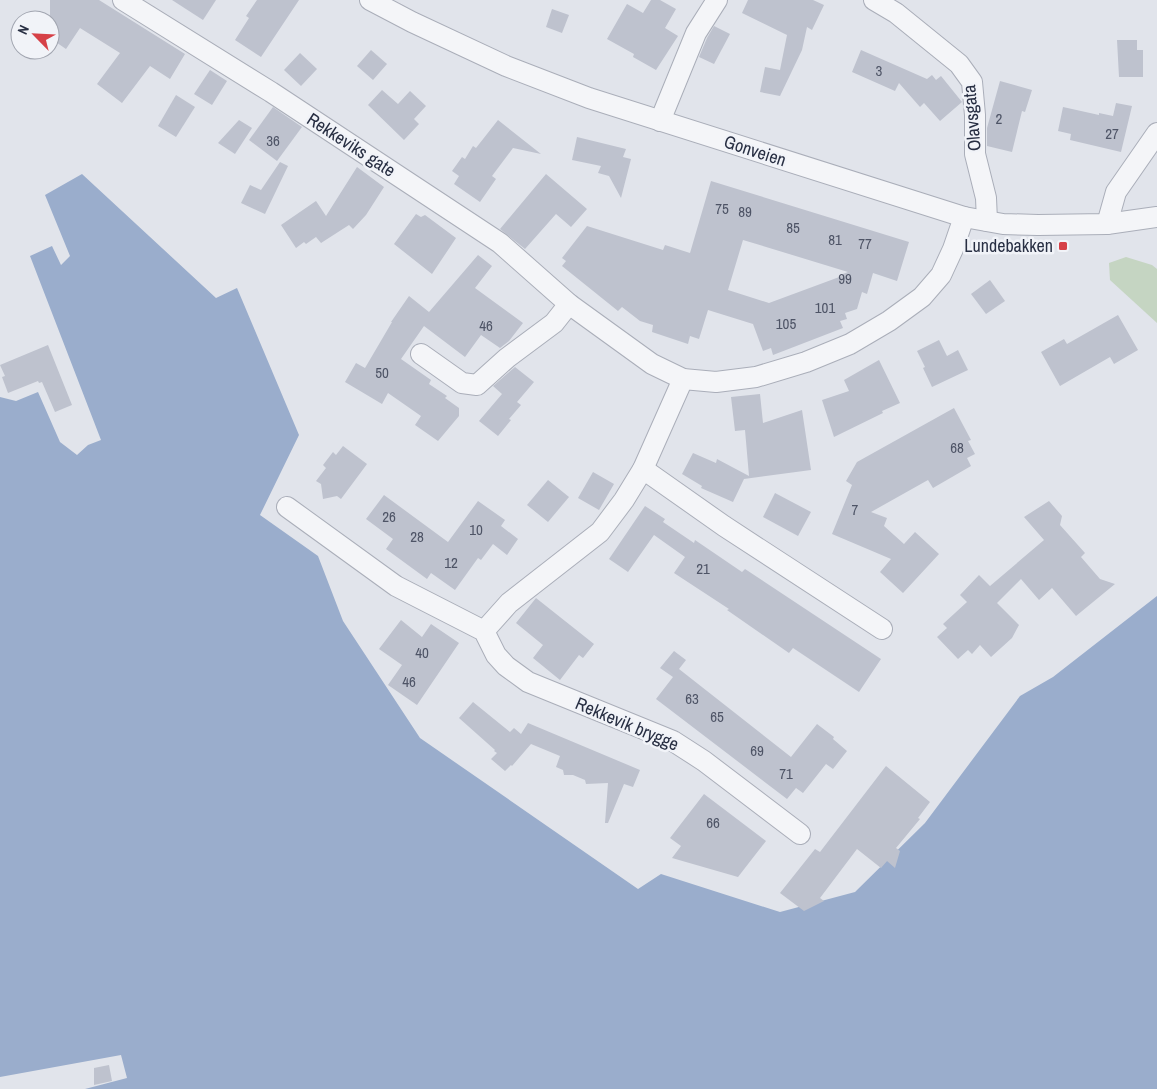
<svg xmlns="http://www.w3.org/2000/svg" width="1157" height="1089" font-family="'Archivo Narrow',sans-serif">
<style>
.green{fill:#c5d5c2}
.water{fill:#9aadcc}
.building{fill:#bec2ce;fill-rule:evenodd}
.lines{fill:none;stroke-linecap:round;stroke-linejoin:round}
.minor-casing{stroke:#aaaeb9;stroke-width:22}
.minor{stroke:#f4f5f8;stroke-width:20}
.poi-dot{fill:#d64047;stroke:#f1f3f8;stroke-width:2}
.labels{text-anchor:middle;stroke-width:5;stroke-linejoin:round;paint-order:stroke}
.number-label{font-size:15px;fill:#4e5466}
.street-label{font-size:18px;fill:#282f43;stroke:#f1f3f8}
.poi-label{font-size:18px;fill:#282f43;stroke:#f1f3f8;text-anchor:end}
</style>
<rect width="100%" height="100%" fill="#e1e4eb"/>
<path class="green" d="M1126 257 1152 265 1157 269V323L1110 280 1109 263Z"/>
<path class="water" d="M82 174 216 298 237 288 299 435 260 515 318 556 343 621 420 738 638 889 661 874 780 912 855 892 925 823 1020 696 1053 677 1157 596V1089H85L127 1078 121 1055 0 1077V397L16 401 38 392 60 442 77 455 88 445 101 440 30 256 52 246 61 265 70 256 45 195Z"/>
<g class="building">
<path d="M50 0H99L185 54 170 79 150 66 122 103 97 84 120 53 80 28 66 49 50 38Z"/>
<path d="M172 0H216L203 20Z"/>
<path d="M257 0H299L261 57 235 40 249 18 246 16Z"/>
<path d="M651 0H660L676 9 665 28 678 36 656 70 633 57 634 54 607 39 627 4 643 13Z"/>
<path d="M748 0H813L824 5 812 30 807 27 802 50 780 96 760 92 765 67 780 70 787 35 742 13Z"/>
<path d="M552 9 569 15 562 33 546 27Z"/>
<path d="M714 26 730 34 714 64 699 57 707 38Z"/>
<path d="M1117 40H1137V50H1143V77H1119Z"/>
<path d="M371 50 387 64 373 80 357 66Z"/>
<path d="M861 50 927 79 932 75 936 80 941 76 962 102 940 121 924 103 920 107 899 83 895 91 852 72Z"/>
<path d="M300 53 317 69 301 86 284 70Z"/>
<path d="M210 70 227 81 212 105 194 94Z"/>
<path d="M1000 81 1032 90 1025 112 1022 111 1012 152 987 146V128Z"/>
<path d="M382 90 398 104 410 91 426 106 414 119 419 124 404 140 368 105Z"/>
<path d="M176 95 195 107 176 137 158 126Z"/>
<path d="M1116 103 1132 106 1121 152 1070 140 1071 134 1058 131 1063 107 1099 115V113L1113 116Z"/>
<path d="M273 107 302 127 277 161 249 140Z"/>
<path d="M239 120 252 128 235 154 218 143Z"/>
<path d="M498 120 541 154 513 148 492 176 496 179 480 202 454 184 459 176 452 171 462 157 465 159 473 146 476 148Z"/>
<path d="M577 137 626 149 623 157 631 159 621 198 609 176 598 173 601 166 572 160Z"/>
<path d="M280 162 288 166 265 214 241 203 250 185 261 190Z"/>
<path d="M357 167 384 187 366 215 353 229 349 225 321 243 316 237 306 244 304 242 296 248 281 225 316 201 326 216Z"/>
<path d="M546 174 587 209 571 227 556 214 525 249 500 229Z"/>
<path d="M711 181 909 242 897 281 873 273 867 294 862 292 857 309 845 313 847 319 840 321 843 328 773 355 771 348 763 351 753 324 708 310 699 339 690 336 688 344 652 332 653 325 640 321 622 307 618 311 562 266 566 261 562 258 587 226 663 250 665 245 690 253ZM743 240 776 250 848 272 840 275 842 276 769 303 728 290Z"/>
<path d="M416 214 421 217 425 215 456 238 432 274 394 244Z"/>
<path d="M478 255 492 266 475 288 523 323 509 341 500 348 481 335 465 357 424 326 401 359 431 380 429 384 447 396 445 398 459 408V416L438 441 415 425 421 416 388 393 382 404 345 382 356 363 365 368 392 322H391L409 296 429 312Z"/>
<path d="M990 280 1005 301 986 314 971 294Z"/>
<path d="M1118 315 1138 350 1114 364 1110 357 1060 386 1041 352 1064 339 1067 344Z"/>
<path d="M939 340 947 356 958 350 968 370 932 387 923 368 925 367 917 351Z"/>
<path d="M48 345 72 405 55 412 42 382 39 383 38 381 8 393 2 377 5 376 0 365Z"/>
<path d="M879 360 900 403 882 411 883 413 834 437 822 400 849 391 844 380Z"/>
<path d="M515 367 534 382 517 402 521 405 509 419 511 420 498 436 479 421 502 394 493 386Z"/>
<path d="M760 394 763 423 802 410 811 470 744 479 733 502 701 488 702 486 682 474 693 453 716 463 717 459 749 476 745 430 735 431 731 397Z"/>
<path d="M954 408 971 440 968 441 975 454 967 458 971 466 933 488 928 480 871 512 887 518 884 526 904 544 915 532 939 554 903 593 880 572 891 559 832 534 852 485 846 481 857 462Z"/>
<path d="M343 446 367 464 341 499 337 496 323 499 321 484 316 481 326 468 323 465 333 452 336 455Z"/>
<path d="M593 472 614 484 599 510 578 498Z"/>
<path d="M548 480 569 497 548 522 527 505Z"/>
<path d="M775 493 811 512 798 536 763 517Z"/>
<path d="M384 495 448 542 478 501 505 520 501 526 518 539 507 555 493 544 481 560 478 558 455 590 431 573 427 579 386 549 393 539 366 519Z"/>
<path d="M1049 501 1062 516 1060 525 1085 553 1081 557 1100 579 1115 584 1076 616 1052 588 1039 600 1021 579 997 603 1019 625 1012 638 991 657 980 645 972 654 968 650 958 659 937 637 947 628 943 624 967 602 960 595 979 575 990 586 1044 540 1024 517Z"/>
<path d="M645 506 665 519 663 522 694 543 695 540 742 572 745 569 881 659 859 692 793 648 789 653 727 610 729 609 674 573 685 557 654 535 628 572 609 559Z"/>
<path d="M536 598 594 644 583 658 579 655 560 680 533 658 543 645 516 623Z"/>
<path d="M401 620 422 637 431 624 459 643 417 705 388 685 402 665 379 649Z"/>
<path d="M674 651 686 660 679 669 791 757 817 724 834 737 833 739 847 751 833 769 826 764 803 793 796 788 787 799 656 699 673 677 660 668Z"/>
<path d="M473 702 510 732 514 728 521 734 528 723 640 770 633 787 624 784 608 823H605L608 783 586 784 585 780 573 775H564L563 770 556 767 560 756 531 744 512 766 511 765 505 771 491 759 497 753 494 751 495 750 459 718Z"/>
<path d="M886 766 930 802 918 818 920 819 896 848 900 851 895 868 887 861 881 868 857 849 820 898 824 901 804 911 780 893 815 849 820 852Z"/>
<path d="M704 794 766 841 738 877 672 858 681 846 670 838Z"/>
<path d="M109 1065 112 1081 94 1085V1068Z"/>
</g>
<g class="lines">
<g class="minor-casing">
<g id="minor">
<path d="M123 0 271 92 500 243 569 304 652 364 683 379 716 382 756 377 806 362 850 344 889 321 922 297 941 275 953 249 964 217"/>
<path d="M370 0 412 22 506 66 589 98 964 217 1003 224 1038 225 1107 224 1157 217"/>
<path d="M874 0 896 13 959 64 972 82 975 115V154L986 198 987 221"/>
<path d="M660 121 696 33 717 0"/>
<path d="M1107 224 1116 192 1157 133"/>
<path d="M421 354 462 383 477 385 507 358 554 323 569 304"/>
<path d="M643 469 724 526 882 629"/>
<path d="M287 507 396 586 484 631 496 655 506 666 528 682 673 741 704 761 800 834"/>
<path d="M484 631 509 603 600 532 624 500 643 469 683 379"/>
</g>
</g>
<use href="#minor" class="minor"/>
</g>
<rect class="poi-dot" x="1058" y="241" width="10" height="10" rx="2.5"/>
<g class="labels">
<g class="number-label">
<text x="879" y="76">3</text>
<text x="999" y="124">2</text>
<text x="1112" y="139">27</text>
<text x="273" y="146">36</text>
<text x="722" y="214">75</text>
<text x="745" y="217">89</text>
<text x="793" y="233">85</text>
<text x="835" y="245">81</text>
<text x="865" y="249">77</text>
<text x="845" y="284">99</text>
<text x="825" y="313">101</text>
<text x="786" y="329">105</text>
<text x="486" y="331">46</text>
<text x="382" y="378">50</text>
<text x="957" y="453">68</text>
<text x="855" y="515">7</text>
<text x="389" y="522">26</text>
<text x="476" y="535">10</text>
<text x="417" y="542">28</text>
<text x="451" y="568">12</text>
<text x="703" y="574">21</text>
<text x="422" y="658">40</text>
<text x="409" y="687">46</text>
<text x="692" y="704">63</text>
<text x="717" y="722">65</text>
<text x="757" y="756">69</text>
<text x="786" y="779">71</text>
<text x="713" y="828">66</text>
</g>
<g class="street-label">
<text transform="translate(972 118) rotate(-95)" y="6">Olavsgata</text>
<text transform="translate(351 145) rotate(33)" y="6">Rekkeviks gate</text>
<text transform="translate(755 151) rotate(18)" y="6">Gonveien</text>
<text transform="translate(627 724) rotate(23)" y="6">Rekkevik brygge</text>
</g>
<g class="poi-label">
<text x="1053" y="252">Lundebakken</text>
</g>
</g>
<g transform="translate(35 35) rotate(294)"><circle r="24" fill="#f1f3f8" stroke="#a1a5b0"/>
<path d="M0-4L9 19L0 12L-9 19Z" fill="#d64047"/>
<text y="-8" font-size="14" font-weight="bold" text-anchor="middle" fill="#282f43">N</text>
</g>
</svg>
